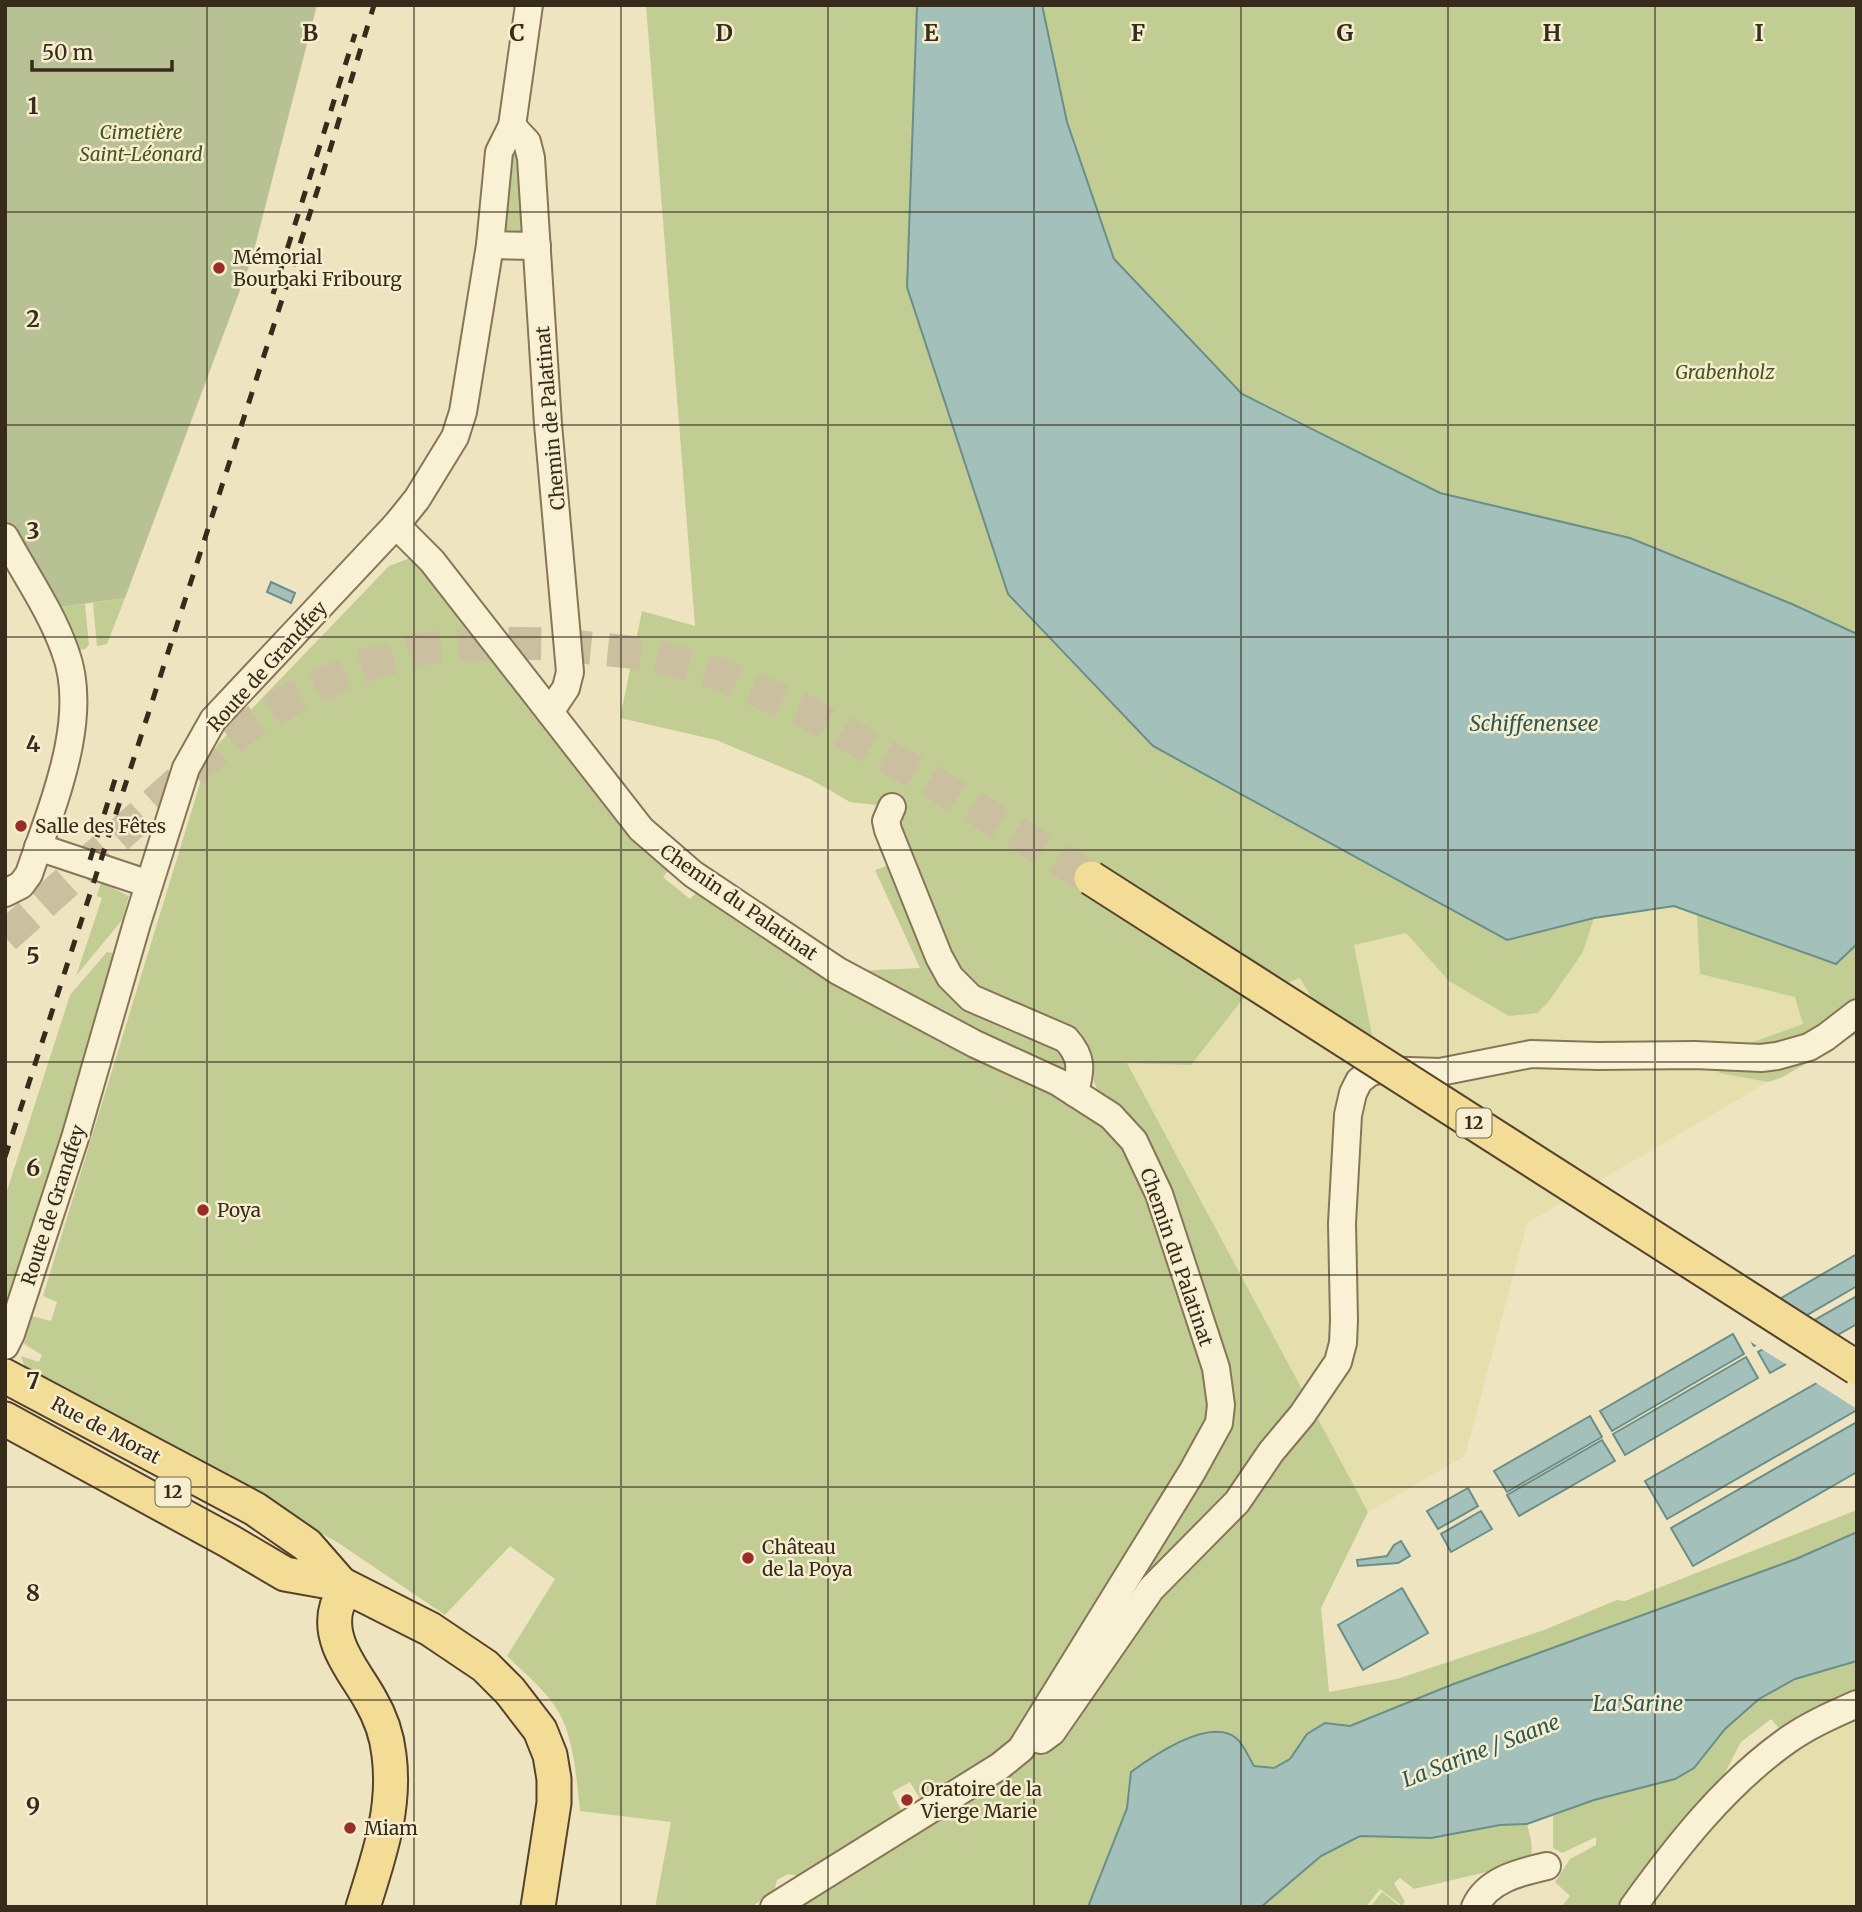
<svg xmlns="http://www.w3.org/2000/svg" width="1862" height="1912" font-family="Merriweather,serif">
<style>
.farmland{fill:#e4dfad}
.green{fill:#c2cd94}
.cemetery{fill:#b8c193}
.water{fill:#a3c0ba;stroke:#6a8e88;stroke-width:2}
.pier{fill:#efe4c0}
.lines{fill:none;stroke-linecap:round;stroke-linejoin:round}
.major-tunnel{stroke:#cabf9f;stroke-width:33;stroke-dasharray:33 17;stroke-linecap:butt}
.minor-casing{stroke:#887557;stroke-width:30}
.major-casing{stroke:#55422c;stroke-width:37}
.minor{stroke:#f9f1d3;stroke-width:26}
.major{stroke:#f3dd96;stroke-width:33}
.rail{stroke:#372b1c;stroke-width:5;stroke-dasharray:12 12;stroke-linecap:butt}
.major-bridge-casing{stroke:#55422c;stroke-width:37;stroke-linecap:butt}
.major-bridge{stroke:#f3dd96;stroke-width:33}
.grid{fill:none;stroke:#372b1c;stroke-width:2;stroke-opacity:0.55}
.poi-dot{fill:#982e26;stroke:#f6eecf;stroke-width:2.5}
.labels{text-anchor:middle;stroke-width:5;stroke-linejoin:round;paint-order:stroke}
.shield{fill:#f6eecf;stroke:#706652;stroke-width:2}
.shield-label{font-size:18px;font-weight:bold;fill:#372b1c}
.park-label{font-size:19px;font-style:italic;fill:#445422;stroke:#f6eecf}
.poi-label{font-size:19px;fill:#372b1c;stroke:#f6eecf;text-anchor:start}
.street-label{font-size:19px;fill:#372b1c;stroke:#f6eecf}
.water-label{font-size:21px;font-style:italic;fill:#2b5757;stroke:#f6eecf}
.grid-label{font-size:23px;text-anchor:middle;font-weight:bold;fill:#372b1c;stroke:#f6eecf;stroke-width:5;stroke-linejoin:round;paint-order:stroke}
</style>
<rect width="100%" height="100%" fill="#efe4c0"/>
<g class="farmland">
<path d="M1674 906 1697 914 1700 974 1796 997 1803 1024 1719 1073 1768 1082 1527 1223 1465 1456 1368 1512 1127 1062 1191 1065 1242 1000 1300 977 1348 1061 1371 1035 1354 944 1406 933 1449 981 1577 959 1583 952 1594 918Z"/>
<path d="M1857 1714V1907H1648L1717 1818 1763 1772 1822 1730Z"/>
</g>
<g class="green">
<path d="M646 5H917L907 287 1507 940 1594 918 1583 952 1549 1001 1537 1013 1509 1016 1449 981 1406 933 1354 945 1372 1035 1348 1061 1300 978 1242 1000 1191 1065 1127 1063 1368 1512 1321 1608 1329 1692 1397 1679 1544 1630 1617 1600 1625 1601 1857 1510V1532L1796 1559 1451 1685 1349 1726 1325 1723 1307 1734 1290 1759 1274 1768 1254 1766 1236 1738 1131 1772 1127 1808 1088 1907H791L1027 1763 1013 1740 979 1768 922 1802 910 1782 892 1792 903 1814 801 1876 788 1874 777 1880 774 1892 751 1907H655L671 1822 580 1811C577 1782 574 1738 559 1713 547 1691 524 1673 507 1656L555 1579 510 1546 445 1615 337 1542 36 1379 26 1372 21 1356 39 1362 42 1355 24 1344 32 1316 51 1321 57 1302 43 1296 205 767 218 744 389 566 418 555 673 865 663 877 690 899 702 887 1101 1098 1094 1082 1090 1062 980 994 959 975 892 807 850 802 810 779 716 740 620 718 642 611 695 626Z"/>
<path d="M1042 5H1857V634L1792 604 1630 538 1440 493 1242 394 1114 259 1067 122Z"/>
<path d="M519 147 529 236 503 240 512 149Z"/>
<path d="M125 598 107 644 97 646 93 603Z"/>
<path d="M85 604 89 645 85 649 79 650 74 647 54 608Z"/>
<path d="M895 863 932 959 1061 1045 1070 1074 1061 1077 855 971 920 968 875 870Z"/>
<path d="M101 882 129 896 122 920 76 976 102 898 97 896Z"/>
<path d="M1697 914 1836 964 1857 944V1034L1781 1078 1768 1082 1719 1073 1715 1056 1803 1024 1795 997 1700 974Z"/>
<path d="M107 952 117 954 5 1319V1197L70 995Z"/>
<path d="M1857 1661V1690L1816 1708 1781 1731 1771 1719 1741 1742 1720 1782 1623 1907H1561L1570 1896 1555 1882 1570 1859 1596 1845V1837L1562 1853 1553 1848V1816L1594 1800 1694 1768 1725 1729 1759 1699 1795 1679Z"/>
<path d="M1527 1824C1530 1837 1537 1853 1525 1863L1414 1889 1400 1878 1394 1883 1405 1902 1402 1906 1380 1889 1366 1907H1261L1321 1856 1360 1836 1431 1838 1500 1825Z"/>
<path d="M1382 1892 1401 1907H1370Z"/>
</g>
<path class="cemetery" d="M5 5H317L252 258 125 598 54 608 5 518Z"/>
<g class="water">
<path d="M917 5H1042L1067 122 1114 259 1242 394 1440 493 1630 538 1792 604 1857 634V944L1836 964 1674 906 1594 918 1507 940 1153 746 1008 594 907 287Z"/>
<path d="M271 582 295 593 291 603 267 592Z"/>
<path d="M1857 1254V1286L1754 1346 1740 1322Z"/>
<path d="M1857 1296V1324L1770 1373 1758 1352Z"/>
<path d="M1733 1334 1744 1354 1612 1431 1600 1411Z"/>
<path d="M1746 1357 1758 1378 1625 1455 1613 1434Z"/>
<path d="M1857 1360V1410L1667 1519 1645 1481Z"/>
<path d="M1590 1416 1602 1437 1507 1492 1494 1471Z"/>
<path d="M1857 1422V1472L1693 1566 1671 1528Z"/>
<path d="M1602 1440 1615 1461 1519 1516 1507 1495Z"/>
<path d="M1468 1488 1478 1506 1438 1529 1427 1511Z"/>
<path d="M1481 1511 1492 1529 1451 1552 1441 1534Z"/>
<path d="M1857 1532V1661L1795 1679 1759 1699 1725 1729 1694 1768 1675 1779 1594 1800 1527 1824 1500 1825 1431 1838 1360 1836 1321 1856 1261 1907H1088L1127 1808 1131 1772C1153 1756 1209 1717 1236 1738 1243 1743 1249 1758 1254 1766L1274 1768 1290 1759 1307 1734 1325 1723 1350 1726 1451 1685 1796 1559Z"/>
<path d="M1401 1541 1410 1556 1398 1563 1358 1566 1357 1560 1387 1556 1394 1545Z"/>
<path d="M1402 1588 1428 1633 1363 1670 1338 1625Z"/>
</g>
<g class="pier">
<path d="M1777 1296 1810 1317 1759 1347 1746 1339 1737 1321Z"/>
<path d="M1812 1318 1841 1337 1789 1366 1760 1348Z"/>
<path d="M1857 1356V1409L1813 1381Z"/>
</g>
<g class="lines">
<g class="major-tunnel">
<path d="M5 937 191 771 243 729 294 697 357 668 420 649 489 643 551 644 650 654 718 674 801 709 924 777 1091 878"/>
<path d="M5 1397 7 1398"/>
</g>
<g class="minor-casing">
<g id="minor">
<path d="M512 126 527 142 531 158 548 424 570 672 566 688 550 712"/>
<path d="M490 245 537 246"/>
<path d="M396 525 432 561 641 829 693 874 838 971 975 1044 1058 1082 1111 1116 1134 1141 1159 1194 1216 1368 1221 1405 1219 1423 1192 1472 1021 1749 1000 1766 774 1907"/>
<path d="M5 537C25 574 51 611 65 651 91 719 51 808 29 874L21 885 5 893"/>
<path d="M892 807 886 821 888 830 939 957 950 977 971 998 1066 1039C1083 1058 1081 1069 1075 1093"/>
<path d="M38 847 149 884"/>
<path d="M5 1346 11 1334 75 1138 137 923 186 768 213 720 396 525 417 499 455 437 463 412 490 245 499 152 512 126 529 5"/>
<path d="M1041 1740 1052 1732 1151 1589 1237 1502 1271 1452 1302 1415 1338 1362 1343 1343 1344 1320 1342 1223 1348 1115 1353 1093 1359 1081 1369 1073 1378 1070 1440 1072 1531 1054 1598 1056 1695 1055 1761 1058 1777 1056 1809 1047 1826 1037 1857 1013"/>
<path d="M1475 1907C1487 1880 1520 1872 1547 1866"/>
<path d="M1633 1907C1677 1846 1724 1786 1785 1742 1807 1726 1832 1715 1857 1704"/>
</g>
</g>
<g class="major-casing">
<g id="major">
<path d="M5 1376 255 1509 307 1545 341 1584"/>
<path d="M5 1419 229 1541 285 1574 341 1584 430 1629 485 1666 510 1691 540 1730 550 1755 554 1779V1803L538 1907"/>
<path d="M348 1588C345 1593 339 1600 337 1606 326 1641 355 1672 370 1699 380 1716 387 1736 389 1755 396 1808 379 1856 363 1907"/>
</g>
</g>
<use href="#minor" class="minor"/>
<use href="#major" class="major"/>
<g class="rail">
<path d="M273 294 355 34"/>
<path d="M90 860 117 773"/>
<path d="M5 1157 322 176 374 5"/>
</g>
<g class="major-bridge-casing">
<path id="major-bridge" d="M1091 878 1857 1368"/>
</g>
<use href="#major-bridge" class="major-bridge"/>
</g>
<path class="grid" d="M207 5V1907M414 5V1907M621 5V1907M828 5V1907M1034 5V1907M1241 5V1907M1448 5V1907M1655 5V1907M5 212H1857M5 425H1857M5 637H1857M5 850H1857M5 1062H1857M5 1275H1857M5 1487H1857M5 1700H1857"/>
<g class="poi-dot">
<circle cx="219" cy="268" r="7"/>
<circle cx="21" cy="826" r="7"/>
<circle cx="203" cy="1210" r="7"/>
<circle cx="748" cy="1558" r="7"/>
<circle cx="907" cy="1800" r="7"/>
<circle cx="350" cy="1828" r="7"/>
</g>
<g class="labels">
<g class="shield">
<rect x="1456.5" y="1108.5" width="35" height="29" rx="5"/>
<rect x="155.5" y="1477.5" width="35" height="29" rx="5"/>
</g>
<g class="shield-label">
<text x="1474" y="1129">12</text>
<text x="173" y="1498">12</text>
</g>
<g class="park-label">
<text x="141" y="139">Cimetière<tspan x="141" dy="22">Saint-Léonard</tspan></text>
<text x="1725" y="379">Grabenholz</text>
</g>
<g class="poi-label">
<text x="233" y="264">Mémorial<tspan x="233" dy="22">Bourbaki Fribourg</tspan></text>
<text x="35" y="833">Salle des Fêtes</text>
<text x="217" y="1217">Poya</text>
<text x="762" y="1554">Château<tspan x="762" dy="22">de la Poya</tspan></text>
<text x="921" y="1796">Oratoire de la<tspan x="921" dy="22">Vierge Marie</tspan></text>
<text x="364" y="1835">Miam</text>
</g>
<g class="street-label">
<text transform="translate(550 418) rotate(-95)" y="7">Chemin de Palatinat</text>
<text transform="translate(267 666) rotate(-48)" y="7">Route de Grandfey</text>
<text transform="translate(739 902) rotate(35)" y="7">Chemin du Palatinat</text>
<text transform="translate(53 1205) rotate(-72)" y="7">Route de Grandfey</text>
<text transform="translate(1177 1257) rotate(71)" y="7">Chemin du Palatinat</text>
<text transform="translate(106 1430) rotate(28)" y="7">Rue de Morat</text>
</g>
<g class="water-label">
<text x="1534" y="731">Schiffenensee</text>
<text x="1638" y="1711">La Sarine</text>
<text transform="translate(1481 1751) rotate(-21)" y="7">La Sarine / Saane</text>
</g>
</g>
<g class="grid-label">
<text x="310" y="41">B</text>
<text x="517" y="41">C</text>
<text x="724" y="41">D</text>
<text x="931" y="41">E</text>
<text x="1138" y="41">F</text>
<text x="1345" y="41">G</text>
<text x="1552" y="41">H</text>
<text x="1759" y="41">I</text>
<text x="33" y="114">1</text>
<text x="33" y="327">2</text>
<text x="33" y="539">3</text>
<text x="33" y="752">4</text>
<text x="33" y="964">5</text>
<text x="33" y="1176">6</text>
<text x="33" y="1389">7</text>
<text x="33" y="1601">8</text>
<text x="33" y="1814">9</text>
</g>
<rect width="1862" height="1912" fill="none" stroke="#372b1c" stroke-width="14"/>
<path d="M32 60v10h140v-10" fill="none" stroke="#372b1c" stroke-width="3.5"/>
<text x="42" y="60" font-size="21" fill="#372b1c" stroke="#f6eecf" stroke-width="5" paint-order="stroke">50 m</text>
</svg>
